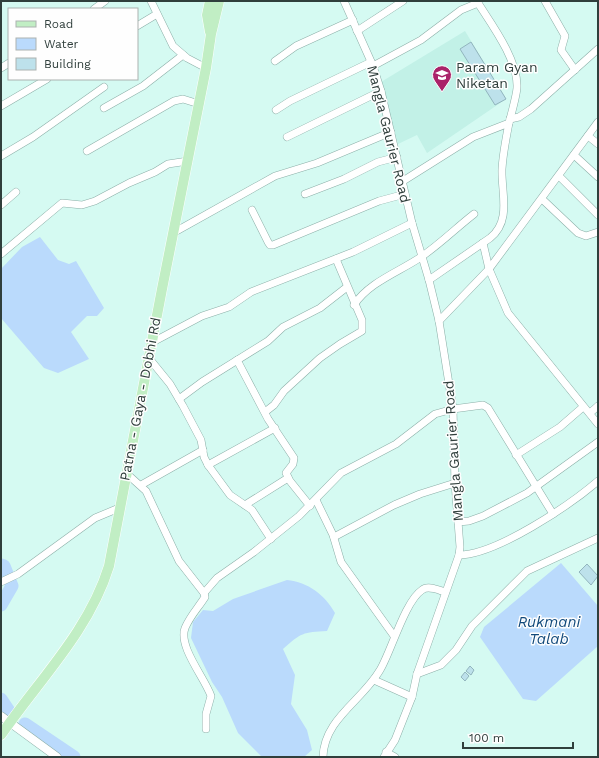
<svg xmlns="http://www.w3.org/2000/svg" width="599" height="758" font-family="'Work Sans',sans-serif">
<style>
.built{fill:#c2f1e7}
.water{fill:#badafc}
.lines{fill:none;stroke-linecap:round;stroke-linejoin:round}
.river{stroke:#badafc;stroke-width:13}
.building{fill:#bde1eb;stroke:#92b5be}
.minor-casing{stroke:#8cafa8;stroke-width:8}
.tertiary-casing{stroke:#8cafa8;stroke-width:9}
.primary-casing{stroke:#fff;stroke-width:11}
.minor{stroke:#fff;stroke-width:7}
.tertiary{stroke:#fff;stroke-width:8}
.primary{stroke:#c1eec4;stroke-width:10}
.labels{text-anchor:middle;stroke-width:3;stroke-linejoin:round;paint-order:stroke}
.poi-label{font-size:14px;fill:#303f3c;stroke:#fefefe;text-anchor:start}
.street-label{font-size:14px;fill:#303f3c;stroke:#fefefe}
.water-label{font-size:15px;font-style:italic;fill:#11497b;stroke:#fefefe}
</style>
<rect width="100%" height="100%" fill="#d5faf2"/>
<path class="built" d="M465 31 506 99 427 153 417 135 398 144 381 82Z"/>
<g class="water">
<path d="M40 237 58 260 69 264 76 261 104 308 97 316H87L71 332 89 359 58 373 44 368 1 318V269L22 247Z"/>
<path d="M561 563 598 606V646L536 701 523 699 480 637 484 627Z"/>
<path d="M287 580C308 582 325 595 335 613L327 631C303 632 301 633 283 649L295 675 291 704 307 730 312 750 304 757H262L238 733 222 697 212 682 191 638 193 622 203 610 213 611 233 599Z"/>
</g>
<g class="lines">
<g class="river">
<path d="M1 565 4 566 12 586 1 605"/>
<path d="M1 699 9 711"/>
<path d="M25 724 74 757"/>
</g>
</g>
<g class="building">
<path d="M471 42 506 99 495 105 460 49Z"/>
<path d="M587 564 598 576 591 585 579 572Z"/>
<path d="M470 666 474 670 471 675 466 671Z"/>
<path d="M465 672 469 676 465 681 461 677Z"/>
</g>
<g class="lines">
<g class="minor-casing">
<g id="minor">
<path d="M151 1 173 46 187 58 206 68"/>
<path d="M344 1 373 66 381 91 412 223 429 280 439 321 453 409 455 483 460 547 459 555 417 674 412 697 395 740 384 757"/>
<path d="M545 1 565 36 561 50 575 70"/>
<path d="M478 3C492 25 518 60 517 87 517 94 511 115 509 123"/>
<path d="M94 9 105 1"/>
<path d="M137 26 157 14"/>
<path d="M357 31 403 1"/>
<path d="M275 61 296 46 353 20"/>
<path d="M373 66 421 40 461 10 478 3V1"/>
<path d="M1 68 9 63"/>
<path d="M1 106 47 79"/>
<path d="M104 108 143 86 183 55"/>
<path d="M276 110 290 101 371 62"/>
<path d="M510 119 519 117 531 109 598 49"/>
<path d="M588 136 598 144"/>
<path d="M287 137 381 91"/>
<path d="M87 151 174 101 183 99 199 104"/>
<path d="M574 155 598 177"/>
<path d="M1 156 33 137 104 87"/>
<path d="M559 176 598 215"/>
<path d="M403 181 473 137 509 123C506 138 503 153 502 169 501 192 512 221 490 238L429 280"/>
<path d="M305 194 344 179 378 162 397 157"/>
<path d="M542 199 578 233 586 236 598 232"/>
<path d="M1 205 16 192"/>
<path d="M252 210 268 242 270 245H273L379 201 405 194"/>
<path d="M173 233 275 176 317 163 391 132"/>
<path d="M483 243 489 269 508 313 598 424"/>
<path d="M1 254 62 203 82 205 95 201 129 183 155 172 168 164 188 161"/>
<path d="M354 305C369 282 399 272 421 257 440 244 456 228 474 214"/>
<path d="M439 321 489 269 598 122"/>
<path d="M151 343 202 316 229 307 251 292 353 252 412 223"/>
<path d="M148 357 170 384 183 406 201 440 204 457 208 465 230 495 252 510 271 539"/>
<path d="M237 360 268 419 294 458 293 464 286 473 290 481 310 506"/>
<path d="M179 399 202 382 268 341 283 327 320 308 347 287"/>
<path d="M265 412 274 405 284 391 320 358 340 344 362 331V320L336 259"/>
<path d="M590 413 598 406"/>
<path d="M516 455 560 427 583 407"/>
<path d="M208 465 275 428"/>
<path d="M126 473 146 491 179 561 204 593 205 597C198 608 190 616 185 628 178 647 205 678 211 696L206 714V729"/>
<path d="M141 485 203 450"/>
<path d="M316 500 333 535 341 562 394 636"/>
<path d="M245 505 288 478"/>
<path d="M458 522 469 521 483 516 527 493 598 442"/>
<path d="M334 537 394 505 420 494 455 483"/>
<path d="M459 555C496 555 570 505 598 481"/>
<path d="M1 582 18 574 95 518 119 508"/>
<path d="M204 593 217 578 254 552 299 516 341 473 396 444 435 414 453 409 483 405 488 408 553 514"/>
<path d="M417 674 441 665 456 650 472 626 527 571 598 538"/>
<path d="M374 680 412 697"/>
<path d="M386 752 395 757"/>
<path d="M323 757C324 719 362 701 380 670 391 652 405 601 422 590 428 585 438 590 445 592"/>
</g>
</g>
<g class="tertiary-casing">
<path id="tertiary" d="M1 716 57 757"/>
</g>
<g class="primary-casing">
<g id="primary">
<path d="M210 1 207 15 210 32"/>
<path d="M1 735C39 680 89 631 109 566L162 289 206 68 211 34 219 1"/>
</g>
</g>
<use href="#minor" class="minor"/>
<use href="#tertiary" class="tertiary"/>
<use href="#primary" class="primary"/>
</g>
<defs>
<g id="school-pin" transform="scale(1)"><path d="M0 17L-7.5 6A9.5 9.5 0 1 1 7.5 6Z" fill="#aa2269" stroke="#fefefe"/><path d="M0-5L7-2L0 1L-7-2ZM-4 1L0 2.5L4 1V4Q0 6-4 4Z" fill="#fff"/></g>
</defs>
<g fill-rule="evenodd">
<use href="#school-pin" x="442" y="75"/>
</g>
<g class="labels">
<g class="poi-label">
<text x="456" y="72">Param Gyan<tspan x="456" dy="16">Niketan</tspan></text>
</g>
<g class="street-label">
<text transform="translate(389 134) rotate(76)" y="5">Mangla Gaurier Road</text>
<text transform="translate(140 399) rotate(-79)" y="5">Patna - Gaya - Dobhi Rd</text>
<text transform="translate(453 451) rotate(-94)" y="5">Mangla Gaurier Road</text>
</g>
<g class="water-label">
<text x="549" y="627">Rukmani<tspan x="549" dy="17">Talab</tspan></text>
</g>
</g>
<rect width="599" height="758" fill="none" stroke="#303f3c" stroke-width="4"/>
<rect x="8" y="8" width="130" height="72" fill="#fefefe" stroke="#acb2b0"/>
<rect x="16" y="21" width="20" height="6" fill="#c1eec4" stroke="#acb2b0"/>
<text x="44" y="28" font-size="12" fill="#303f3c">Road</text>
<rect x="16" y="38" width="20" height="12" fill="#badafc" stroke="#acb2b0"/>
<text x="44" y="48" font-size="12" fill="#303f3c">Water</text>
<rect x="16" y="58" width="20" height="12" fill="#bde1eb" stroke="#acb2b0"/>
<text x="44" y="68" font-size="12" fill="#303f3c">Building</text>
<path d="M463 742v6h110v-6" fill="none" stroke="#303f3c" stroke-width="2"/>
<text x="469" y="742" font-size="12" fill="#303f3c" stroke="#fefefe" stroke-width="3" paint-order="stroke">100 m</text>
</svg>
